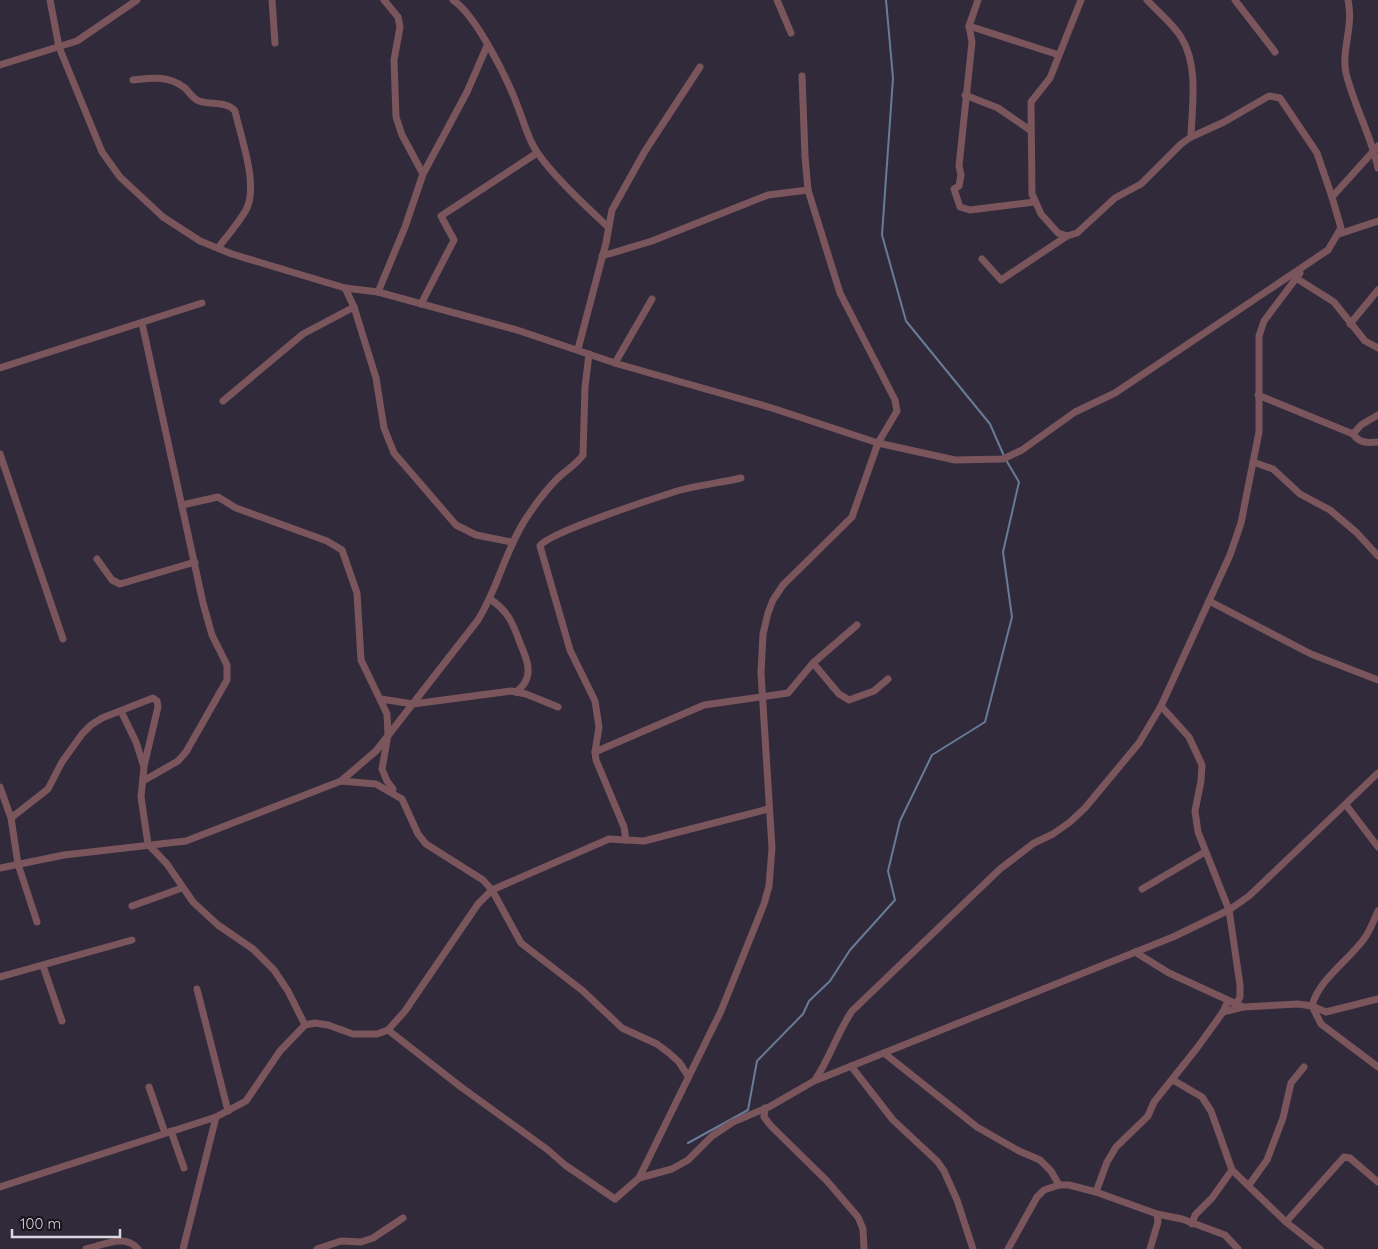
<svg xmlns="http://www.w3.org/2000/svg" width="1378" height="1249" font-family="Quicksand,sans-serif">
<style>
.lines{fill:none;stroke-linecap:round;stroke-linejoin:round}
.stream{stroke:#667c98;stroke-width:2}
.minor{stroke:#7a555c;stroke-width:7}
</style>
<rect width="100%" height="100%" fill="#312a3a"/>
<g class="lines">
<g class="stream">
<path d="M886 0 893 78 882 235 906 321 990 424 1004 456"/>
<path d="M688 1143 748 1110 757 1061 803 1014 809 1001 830 981 850 950 895 900 888 871 900 821 932 755 985 722 1012 617 1003 552 1019 482 1006 460"/>
</g>
<g class="minor">
<path d="M50 0 59 47 102 152 120 177 163 217 200 241 232 254 345 288 378 292 517 330 618 364 772 408 878 443 955 460 1003 459 1022 450 1075 412 1115 393 1328 250 1341 228 1332 197 1378 146"/>
<path d="M272 0 275 43"/>
<path d="M384 0 398 17 400 27 394 60 396 117 402 135 423 174"/>
<path d="M453 0C477 16 509 82 519 110 525 125 528 139 537 152 553 176 587 207 608 227"/>
<path d="M777 0 791 33"/>
<path d="M978 0 969 26 972 42 959 166 961 175 959 186 954 189 960 207 970 210 1035 202"/>
<path d="M1081 0 1050 78 1031 102 1032 194 1041 214 1058 233 1067 236 1077 233 1115 198 1141 184 1181 144 1191 137 1224 122 1269 96 1280 98 1317 153 1332 197"/>
<path d="M1147 0C1158 12 1173 24 1181 37 1199 66 1192 105 1191 137"/>
<path d="M1235 0 1275 52"/>
<path d="M1348 0C1354 28 1341 49 1346 73 1354 106 1371 135 1378 168"/>
<path d="M969 26 1059 55"/>
<path d="M0 65 77 41 137 0"/>
<path d="M133 80C152 78 168 75 185 88 189 92 193 99 199 101 210 105 228 101 235 111 241 138 259 186 246 210 238 224 227 236 218 248"/>
<path d="M965 95 998 108 1030 130"/>
<path d="M1339 234 1378 221"/>
<path d="M602 256 652 241 768 195 808 190"/>
<path d="M982 259 1001 280 1067 236"/>
<path d="M1296 278 1334 302 1365 341 1378 348"/>
<path d="M345 288 354 307 376 378 384 428 394 453 456 525 476 535 511 542"/>
<path d="M378 292 405 227 423 174 467 92 487 46"/>
<path d="M421 304 454 240 441 216 537 153"/>
<path d="M142 323 203 603 212 635 227 665V680L186 752 178 761 143 781"/>
<path d="M1350 324 1378 290"/>
<path d="M578 349 606 243 612 210 645 151 700 67"/>
<path d="M615 363 652 299"/>
<path d="M0 368 202 303"/>
<path d="M1258 395 1353 434C1359 443 1367 443 1378 442"/>
<path d="M223 401 303 334 354 307"/>
<path d="M1353 434 1361 425 1378 415"/>
<path d="M0 454 63 639"/>
<path d="M1253 462 1273 469 1300 494 1330 510 1356 532 1378 556"/>
<path d="M182 505 218 497 236 508 327 541 342 550 357 593 361 660 387 714 388 735 382 769 387 781 393 789"/>
<path d="M97 559 112 580 120 584 195 562"/>
<path d="M490 599C508 611 513 623 520 643 528 661 535 678 516 692"/>
<path d="M1209 601 1311 654 1378 680"/>
<path d="M813 663 839 694 849 700 874 691 888 679"/>
<path d="M381 699 413 704 511 691 526 694 558 707"/>
<path d="M1161 706 1189 737 1202 765 1201 781 1195 811 1198 832 1229 910 1240 985V997L1236 1004"/>
<path d="M121 711 136 742 144 767 141 797 148 844 167 864 193 902 218 925 253 949 274 970 288 991 305 1025"/>
<path d="M595 752 704 705 788 693 813 663 857 625"/>
<path d="M341 781 376 751 478 620C498 588 505 551 525 520 534 506 546 490 558 478 566 470 576 465 583 455L585 387 589 354"/>
<path d="M0 787 11 818"/>
<path d="M1346 805 1378 847"/>
<path d="M626 840 624 827 596 760 595 752 599 727 595 701 570 650 540 546C547 533 658 497 677 491 698 485 720 483 741 478"/>
<path d="M0 868 64 855 186 841 341 781 376 784 402 799 418 834 426 844 483 880 492 890 521 943 583 991 622 1028 657 1044 669 1053 679 1062 688 1076"/>
<path d="M1142 889 1205 852"/>
<path d="M132 906 182 888"/>
<path d="M1378 911C1374 920 1370 931 1364 939 1348 961 1319 979 1312 1006L1321 1024 1378 1067"/>
<path d="M37 922 18 864 11 818 48 789 62 762 82 734 91 725 102 718 153 698 157 701 158 707 144 766"/>
<path d="M1135 952 1169 973 1243 1007 1298 1004 1312 1006 1326 1012 1378 999"/>
<path d="M43 966 62 1021"/>
<path d="M0 977 132 940"/>
<path d="M197 989 228 1111"/>
<path d="M1223 1012 1243 1007"/>
<path d="M388 1030 461 1087 548 1150 565 1165 615 1199 639 1178 672 1169 688 1160 712 1136 733 1122 769 1107 814 1081 1173 937 1229 910 1249 896 1378 773"/>
<path d="M884 1053 977 1127 1019 1151 1040 1160 1051 1171 1059 1185"/>
<path d="M851 1066 893 1120 937 1161 944 1171 957 1200 973 1249"/>
<path d="M815 1080C830 1058 837 1033 852 1011L1000 869 1034 843 1053 834 1070 822 1085 808 1139 743 1161 706 1230 555 1241 523 1259 432V336L1264 321 1300 273"/>
<path d="M1173 1080 1202 1097 1211 1111 1232 1170 1286 1222 1320 1249"/>
<path d="M149 1087 165 1133"/>
<path d="M765 1108 764 1117 771 1126 827 1181 858 1217 863 1229 864 1249"/>
<path d="M171 1131 184 1168"/>
<path d="M639 1178 721 1011 764 904 769 886 772 848 761 673 763 634 768 613 773 600 783 585 852 517 878 443 897 411 895 400 840 293 808 190 805 156 802 76"/>
<path d="M1249 1185 1267 1160 1283 1118 1291 1083 1304 1067"/>
<path d="M0 1187 216 1117 246 1101 280 1051 305 1025 315 1023 328 1025 353 1034H377L388 1030 405 1011 478 904 492 890 609 839 644 841 768 809"/>
<path d="M1096 1192 1107 1162 1116 1147 1148 1116 1154 1102 1197 1048 1223 1012 1228 1001"/>
<path d="M1286 1222 1344 1157 1350 1158 1378 1182"/>
<path d="M1192 1224 1195 1215 1212 1198 1232 1170"/>
<path d="M86 1249C104 1245 125 1233 138 1249"/>
<path d="M183 1249 216 1117"/>
<path d="M317 1249 341 1241 361 1242 373 1238 403 1218"/>
<path d="M1008 1249 1037 1197 1044 1190 1059 1185H1069L1096 1192 1157 1214 1182 1219 1225 1235 1238 1249"/>
<path d="M1150 1249 1158 1222 1157 1214"/>
</g>
</g>
<path d="M12 1229v8h108v-8" fill="none" stroke="#dbd7e1" stroke-width="2.5"/>
<text x="20" y="1229" font-size="15" fill="#dbd7e1" stroke="#17141b" stroke-width="4" paint-order="stroke">100 m</text>
</svg>
